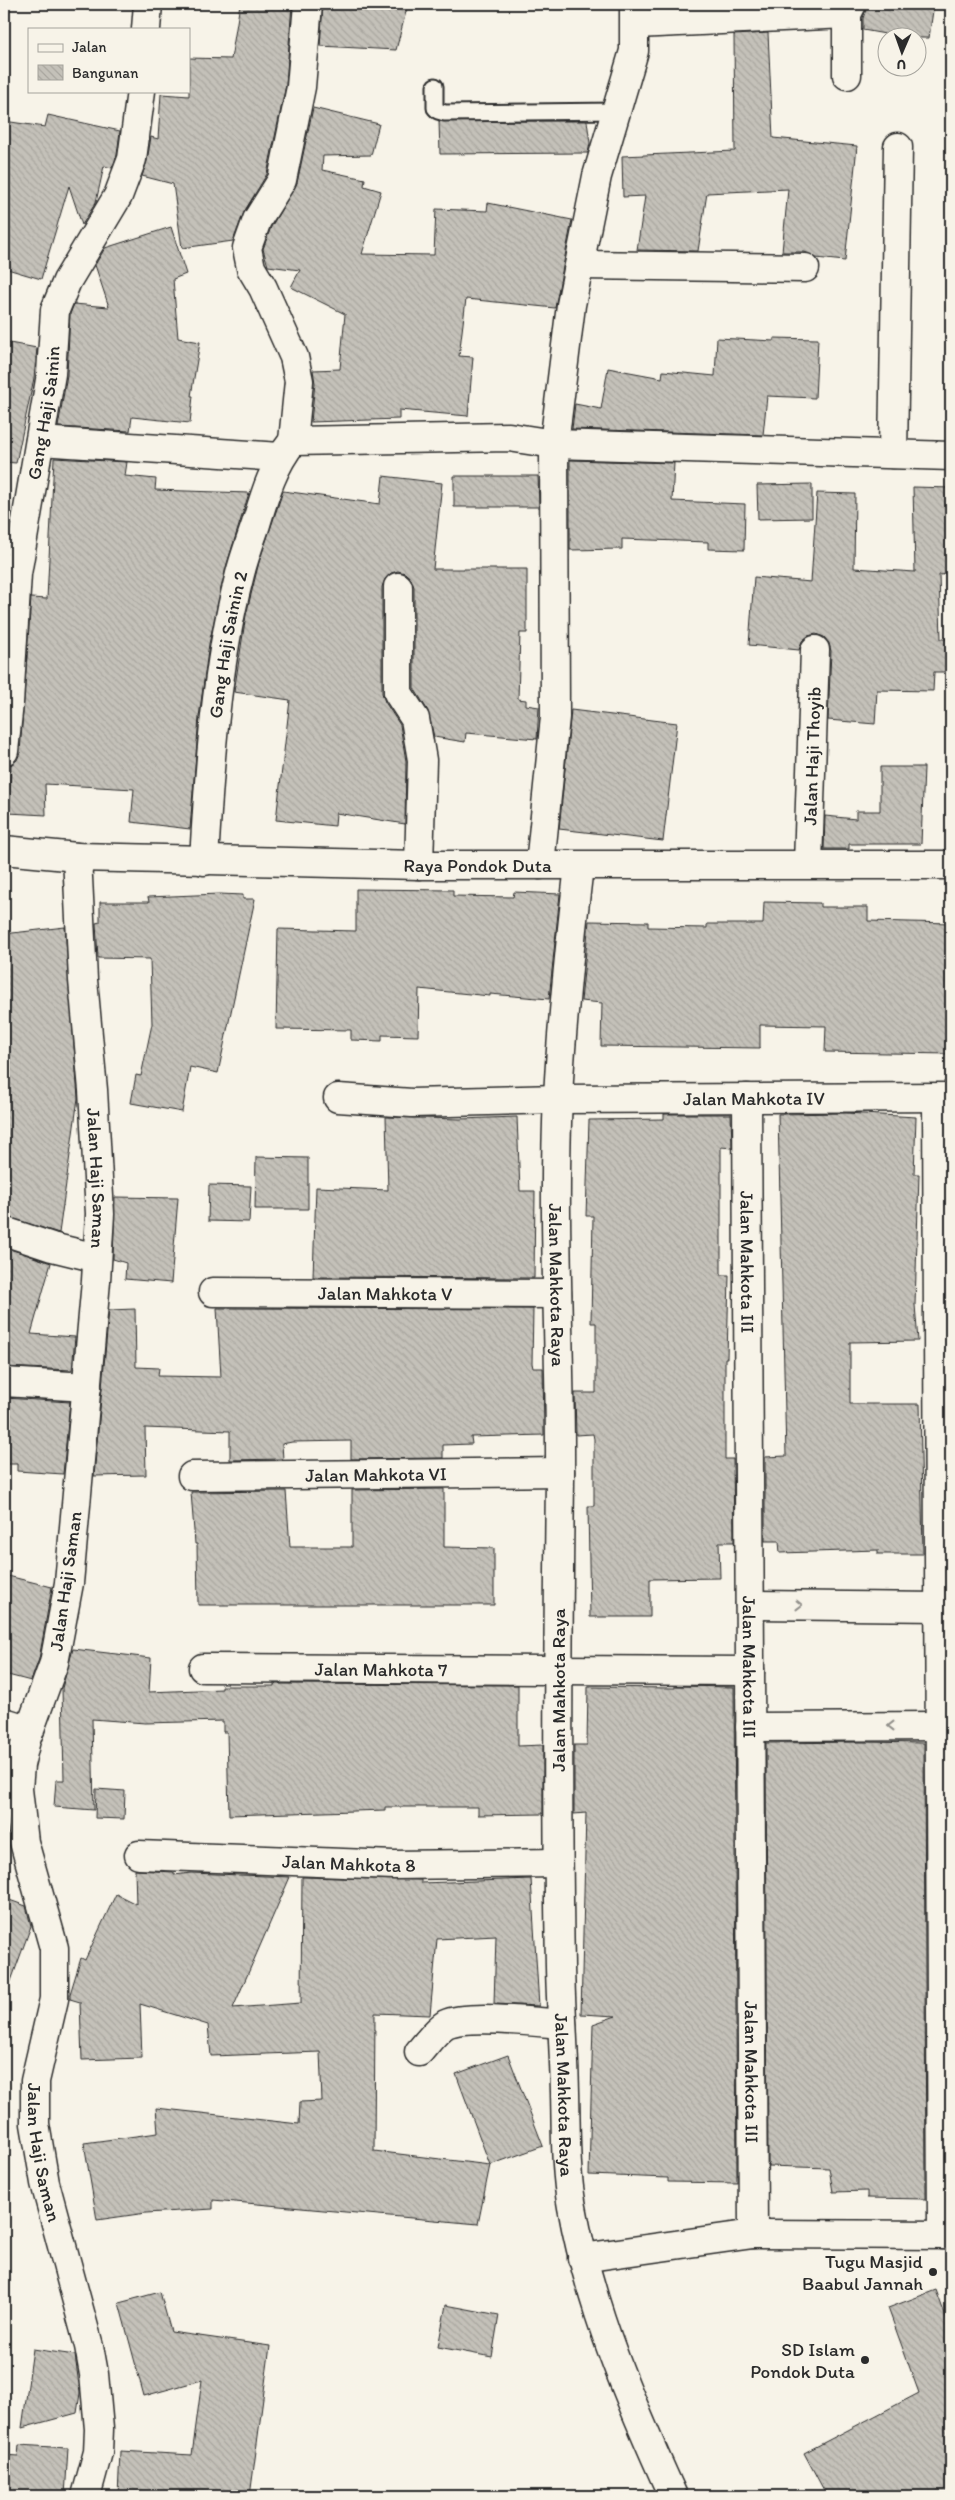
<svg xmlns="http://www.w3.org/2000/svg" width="955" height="2500" font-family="Itim,sans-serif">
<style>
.building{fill:url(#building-back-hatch);stroke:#2b2b2b}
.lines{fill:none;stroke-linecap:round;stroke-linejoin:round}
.lane-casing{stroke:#2b2b2b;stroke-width:19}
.street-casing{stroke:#2b2b2b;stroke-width:31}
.secondary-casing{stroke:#2b2b2b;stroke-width:31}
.lane{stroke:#f7f3e8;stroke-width:15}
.street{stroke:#f7f3e8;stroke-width:28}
.secondary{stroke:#f7f3e8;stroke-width:28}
.oneway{stroke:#918f8a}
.poi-dot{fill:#2b2b2b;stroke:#f7f3e8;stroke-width:2}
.labels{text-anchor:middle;stroke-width:4;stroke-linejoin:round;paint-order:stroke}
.street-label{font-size:19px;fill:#2b2b2b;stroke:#f7f3e8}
.poi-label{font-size:19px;fill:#2b2b2b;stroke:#f7f3e8;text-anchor:end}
</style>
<defs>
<pattern id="building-back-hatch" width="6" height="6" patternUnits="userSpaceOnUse" patternTransform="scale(1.25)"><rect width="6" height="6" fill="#c4c1b9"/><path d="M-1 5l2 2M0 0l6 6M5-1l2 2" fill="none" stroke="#a9a69f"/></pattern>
</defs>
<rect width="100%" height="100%" fill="#f7f3e8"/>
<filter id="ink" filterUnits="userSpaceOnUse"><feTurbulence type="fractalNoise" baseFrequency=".02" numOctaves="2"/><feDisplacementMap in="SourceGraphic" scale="10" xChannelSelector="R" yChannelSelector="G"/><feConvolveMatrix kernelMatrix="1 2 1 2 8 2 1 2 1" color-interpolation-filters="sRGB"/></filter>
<g filter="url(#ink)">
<g class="building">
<path d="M240 4H292L286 85 267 174 244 212 233 241 182 248 173 184 142 176 147 161 151 137 158 139 161 94 189 96V58L231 59Z"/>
<path d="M323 4H408L396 50 320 46Z"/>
<path d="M868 4H934L929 38H890L891 35 863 30V18Z"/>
<path d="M768 33 773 138 857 146 845 261 816 258 805 252H782L788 189 707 193 698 251 637 250 645 196 623 197 622 156 735 151 734 35Z"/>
<path d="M313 108 379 124 371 155 323 156 322 170 365 179 364 186 381 191 362 254 434 255 436 209 487 211 488 203 572 220 555 308 466 299 459 356 473 357 468 416 399 410V419L311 422 315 383 313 370 340 369 345 314 291 287 300 270 268 266 263 249 271 227 297 183Z"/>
<path d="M48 115 120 131 117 155 112 168 104 166 96 202 82 225 69 186 41 279 4 268V121L45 127Z"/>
<path d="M439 121H587L590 143 588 153 440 154Z"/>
<path d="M171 227 186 274 173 279 178 338 200 342 191 396H193L190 423 132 417 130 431 58 427 67 375 70 314 74 304 109 307 95 265 105 248Z"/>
<path d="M717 338 774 341V338L818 339 815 398 767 396 763 435 572 429 575 404 601 409 608 368 662 378 663 371 715 376Z"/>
<path d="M4 342 37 348 34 378 16 463 4 462Z"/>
<path d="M54 458 127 462 125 476 156 479 155 490 249 493 226 567 209 644 199 717 190 829 131 822 134 789 45 784 46 815 8 813 11 765 17 760 20 753 31 598 47 599Z"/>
<path d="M570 460 674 463 672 501 745 504 744 550 708 549V542L622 539V549L570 550Z"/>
<path d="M383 476 442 483 433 569H527V633H520L518 699 526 700V705L539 707 537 739 466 733 465 742 434 737 428 711 414 688V587L411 579 405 573 398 571 391 573 385 579 382 587V693L385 702 400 725 406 761 405 824 336 813 335 826 276 820 290 700 234 692 246 615 259 562 283 491 380 504Z"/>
<path d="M454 476H538L539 507H454Z"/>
<path d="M812 484V518L758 519 757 485Z"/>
<path d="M913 487 951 488V574L939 575 941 639H951V672H934L933 691 877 690 875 724 828 720 831 651 829 643 824 637 816 634 808 636 802 641 799 650 749 645 754 577 811 582 817 493 855 494 854 568 915 572Z"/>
<path d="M571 710 677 723 663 841 559 829Z"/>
<path d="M880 767H924L921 844H849V849H824L825 816 856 819V811H880Z"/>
<path d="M356 889 453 890V896L513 897 514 892 560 894 549 999 490 994V996L419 989 418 1036 382 1035V1041L351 1040V1030L276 1029 278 929 356 931Z"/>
<path d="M219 894 243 895V899H255L218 1073 190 1067 182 1112 131 1103 136 1075 141 1076 152 1024 150 959 98 958 96 923 100 922V902H149L148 897Z"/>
<path d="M764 902 820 903V907H868V921L951 923V1054L825 1052 826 1026 760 1025V1048L601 1046 602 1003 581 1001 589 921 648 922V927L707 928V924H763Z"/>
<path d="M65 927 78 1098 59 1233 4 1216 7 1168H4V934Z"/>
<path d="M846 1113 916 1117 914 1174H919L915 1305 918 1341 850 1342V1404H920L923 1554H878V1550L780 1553 779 1541H765V1457L786 1456 778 1114Z"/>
<path d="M664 1114H731L732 1148 721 1147V1275H729L727 1358H725V1459H733L734 1542H719L720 1578 650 1579V1617H590L588 1506H594V1439L593 1434 576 1435 575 1393H596V1323H591L593 1216H586L589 1120 664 1119Z"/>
<path d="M386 1117 460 1119 517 1117 520 1191H535L534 1278 313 1277 316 1187 388 1190Z"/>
<path d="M256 1157 308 1158V1209H255Z"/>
<path d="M209 1185 251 1186 249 1222 208 1221Z"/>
<path d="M115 1197 178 1198 171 1283 125 1279 126 1263 113 1259Z"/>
<path d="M4 1247 51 1263 31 1334 75 1337 72 1370 4 1367Z"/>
<path d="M217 1308 533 1309 532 1363 533 1368H543L544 1435 471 1437 472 1444 443 1445V1458L351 1459V1441L292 1442 282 1444 283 1459 230 1460V1431L145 1428 146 1475 94 1476 109 1310 135 1309 136 1367 159 1368 158 1376 221 1377Z"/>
<path d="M4 1398 70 1402 63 1474 17 1471V1464H4Z"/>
<path d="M444 1489V1547L494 1548V1605H198L197 1544H195L191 1492 286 1491 290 1547H352V1490Z"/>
<path d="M4 1575 52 1587 39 1659 31 1681 4 1674Z"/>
<path d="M73 1649 151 1658 149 1692 222 1689V1686H274V1684L518 1685V1746L543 1745V1814L478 1815V1807H385V1810L229 1815 227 1732H223V1721L145 1723 92 1719 94 1810 54 1807 56 1780H64L62 1688Z"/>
<path d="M675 1686 734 1687 737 2183 668 2182V2178L589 2175 593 2024 616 2016 581 2014 586 1813 574 1814V1745H587L588 1687 675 1688Z"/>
<path d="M864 1742 924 1743 926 2199 867 2198V2191L833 2192 829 2168 768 2166 766 1743Z"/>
<path d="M96 1789 125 1791 124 1819 95 1818Z"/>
<path d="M135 1870 174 1872V1875L191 1873 290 1877 233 2008 301 2003 302 1877 421 1880V1883L531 1879 539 2006 494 2004 496 1936 437 1939 430 2015 375 2013 374 2151 490 2165 478 2224 213 2200V2209L146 2213 97 2220 84 2143 158 2133 156 2108 299 2124 300 2102 322 2101 320 2052 211 2056 208 2025 140 2004 142 2058 82 2060 80 2002 70 1999V1994L81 1958 85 1960 116 1894 136 1904Z"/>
<path d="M4 1898 26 1906 31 1926 7 1992H4Z"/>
<path d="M508 2055 543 2146 490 2165 456 2074Z"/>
<path d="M936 2290 951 2331V2496H827L804 2453 919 2393 888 2308Z"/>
<path d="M160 2292 171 2332 270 2346 250 2496H118L120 2451 192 2455 202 2380 144 2396 119 2303Z"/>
<path d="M446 2305 499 2315 492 2357 438 2347Z"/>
<path d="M33 2349 75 2355 80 2393 77 2413 22 2428Z"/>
<path d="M19 2445 68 2448 65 2496H4V2455L18 2456Z"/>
</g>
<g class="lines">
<g class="lane-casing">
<path id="lane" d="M435 86V108L438 111 445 113 617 111"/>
</g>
<g class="street-casing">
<g id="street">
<path d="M308 4 301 87 282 180 257 220 247 248 251 268 263 288 294 357 299 381 293 441 509 437 554 444 951 456"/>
<path d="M636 24 847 14"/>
<path d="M146 29 148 4"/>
<path d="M847 75V14L852 4"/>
<path d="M580 265 805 268"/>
<path d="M40 441 280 457"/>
<path d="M893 454 898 147"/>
<path d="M398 587V693L415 719 422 760 419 865"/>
<path id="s1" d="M4 751 9 703 17 574 51 374 55 310 67 281 118 196 132 159 141 91"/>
<path id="s2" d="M77 857 83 980 93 1090 100 1214 96 1281 69 1583 54 1663 26 1740 20 1765 18 1789 24 1842 54 1948V1999L35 2081V2124L45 2183 89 2346 94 2374 99 2429 98 2452 86 2496"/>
<path id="s3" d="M204 861C209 770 216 666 239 578 243 560 250 542 256 524 265 494 273 466 293 441"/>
<path id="s4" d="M808 864 815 650"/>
<path d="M540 865 555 717 554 444 571 305 597 176 634 51V4"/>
<path id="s5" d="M579 866C570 943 562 1020 558 1097 552 1224 561 1351 560 1478 558 1641 557 1804 560 1967 561 2009 564 2050 565 2092 566 2130 565 2170 572 2207 590 2308 631 2404 673 2496"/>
<path id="s6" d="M338 1098 412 1103 558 1099 951 1097"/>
<path id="s7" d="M747 1098 753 2234"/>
<path d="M937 1098 942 2235"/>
<path d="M4 1231 52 1247 97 1258"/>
<path id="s8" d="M213 1292 557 1294"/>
<path d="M4 1382 87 1387"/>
<path id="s9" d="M192 1476 560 1472"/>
<path d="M750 1605 939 1607"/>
<path id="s10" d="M203 1668 750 1671"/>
<path d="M4 1722 30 1730"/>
<path d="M750 1727 940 1726"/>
<path id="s11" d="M139 1855 394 1865 558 1863"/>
<path d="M419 2052C427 2043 436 2030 446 2024 467 2014 537 2022 562 2024"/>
<path d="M582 2258 753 2234 951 2235"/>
</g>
</g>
<g class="secondary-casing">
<g id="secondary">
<path id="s12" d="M4 850 77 857 419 865H951"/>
</g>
</g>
<use href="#lane" class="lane"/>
<use href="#street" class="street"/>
<use href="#secondary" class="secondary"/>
</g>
<defs><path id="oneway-chevron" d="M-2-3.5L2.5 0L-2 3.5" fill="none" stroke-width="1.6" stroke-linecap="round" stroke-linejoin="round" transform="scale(1.25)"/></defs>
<g class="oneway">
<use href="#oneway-chevron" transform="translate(799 1605) rotate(1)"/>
<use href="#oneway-chevron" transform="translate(891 1726) rotate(180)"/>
</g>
</g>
<g class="poi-dot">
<circle cx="933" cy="2272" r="5"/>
<circle cx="865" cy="2360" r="5"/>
</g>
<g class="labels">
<g class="street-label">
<text dy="7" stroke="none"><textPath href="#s1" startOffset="341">Gang Haji Sainin</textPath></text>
<text dy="7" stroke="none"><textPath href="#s3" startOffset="218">Gang Haji Sainin 2</textPath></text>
<text dy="7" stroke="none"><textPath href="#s4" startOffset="108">Jalan Haji Thoyib</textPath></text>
<text dy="7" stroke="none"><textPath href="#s12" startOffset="474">Raya Pondok Duta</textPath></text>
<text dy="7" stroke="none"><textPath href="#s6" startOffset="416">Jalan Mahkota IV</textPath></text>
<text dy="7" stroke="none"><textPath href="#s2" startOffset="322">Jalan Haji Saman</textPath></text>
<text dy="7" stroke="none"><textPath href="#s7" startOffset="164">Jalan Mahkota III</textPath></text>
<text dy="7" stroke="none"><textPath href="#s5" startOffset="420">Jalan Mahkota Raya</textPath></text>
<text dy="7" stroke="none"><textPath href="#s8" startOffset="172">Jalan Mahkota V</textPath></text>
<text dy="7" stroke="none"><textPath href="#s9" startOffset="184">Jalan Mahkota VI</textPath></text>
<text transform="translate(65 1581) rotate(-82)" y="7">Jalan Haji Saman</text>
<text dy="7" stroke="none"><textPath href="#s7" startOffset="569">Jalan Mahkota III</textPath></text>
<text dy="7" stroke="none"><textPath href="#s10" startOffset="178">Jalan Mahkota 7</textPath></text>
<text transform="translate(558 1690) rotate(-90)" y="7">Jalan Mahkota Raya</text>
<text dy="7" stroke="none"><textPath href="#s11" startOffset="210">Jalan Mahkota 8</textPath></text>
<text dy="7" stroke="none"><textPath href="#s7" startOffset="974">Jalan Mahkota III</textPath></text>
<text dy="7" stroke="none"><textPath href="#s5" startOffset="1230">Jalan Mahkota Raya</textPath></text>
<text dy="7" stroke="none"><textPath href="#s2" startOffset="1312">Jalan Haji Saman</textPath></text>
</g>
<g class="poi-label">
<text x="923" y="2268">Tugu Masjid<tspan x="923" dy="22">Baabul Jannah</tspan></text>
<text x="855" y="2356">SD Islam<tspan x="855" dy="22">Pondok Duta</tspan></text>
</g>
</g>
<rect width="955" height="2500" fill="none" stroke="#f7f3e8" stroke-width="20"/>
<rect x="10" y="10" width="935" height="2480" fill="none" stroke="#2b2b2b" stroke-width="2" filter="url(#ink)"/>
<rect x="28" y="28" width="162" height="65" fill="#f7f3e8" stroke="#a5a39c"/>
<rect x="38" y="44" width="25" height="8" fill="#f7f3e8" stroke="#a5a39c"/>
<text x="72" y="52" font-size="15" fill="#2b2b2b">Jalan</text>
<rect x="38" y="65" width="25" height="15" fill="url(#building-back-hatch)" stroke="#a5a39c"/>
<text x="72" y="78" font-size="15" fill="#2b2b2b">Bangunan</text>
<g transform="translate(902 52) rotate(182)"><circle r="24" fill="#f7f3e8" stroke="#a5a39c"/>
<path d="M0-4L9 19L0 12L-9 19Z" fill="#2b2b2b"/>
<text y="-8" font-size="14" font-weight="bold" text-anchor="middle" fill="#2b2b2b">U</text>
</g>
</svg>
